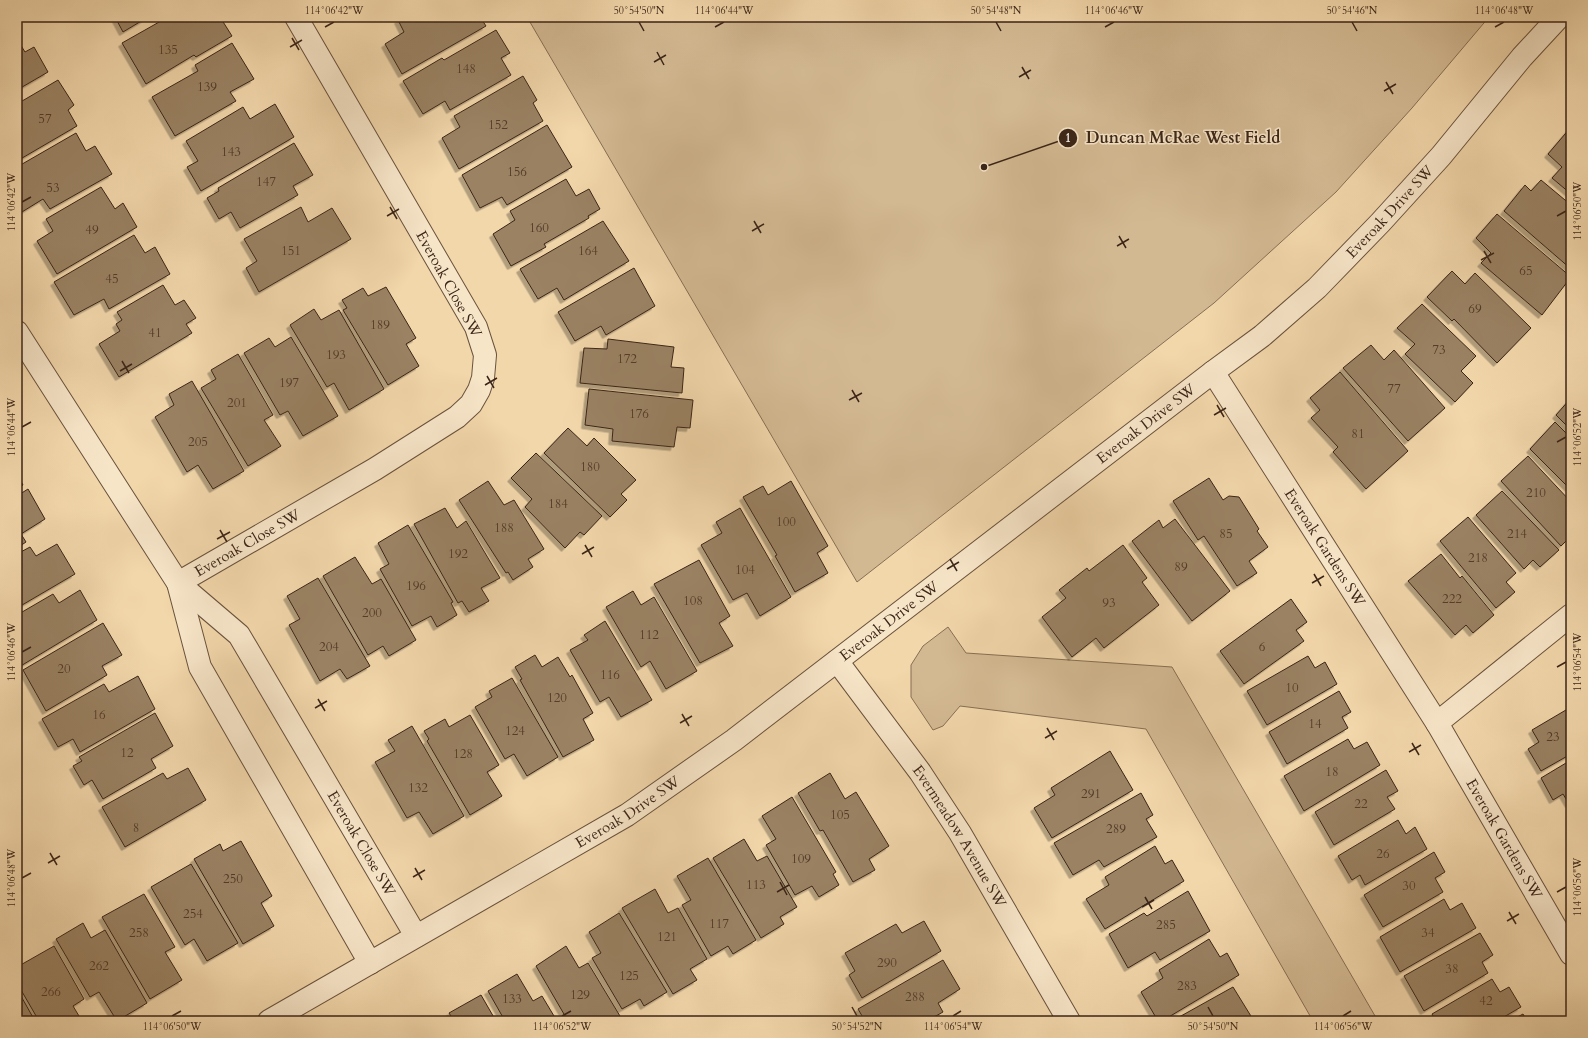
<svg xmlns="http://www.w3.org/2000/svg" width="1588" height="1038" font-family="Cardo,serif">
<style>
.green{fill:#d3b992;stroke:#876f54}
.building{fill:#9a8264;stroke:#3b2517;filter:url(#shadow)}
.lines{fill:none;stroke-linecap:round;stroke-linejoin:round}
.minor-casing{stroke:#69523c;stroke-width:24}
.minor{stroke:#f7e5c8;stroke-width:22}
.ticks{fill:none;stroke:#3b2517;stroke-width:1.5}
.labels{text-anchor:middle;stroke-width:3;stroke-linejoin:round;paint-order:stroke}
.number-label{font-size:13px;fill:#533c2a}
.street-label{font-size:15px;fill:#3b2517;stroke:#f7e5c8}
.leader{fill:none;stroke:#3b2517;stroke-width:1.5}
.callout-dot{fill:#3b2517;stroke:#f7e5c8;stroke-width:1.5}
.mark-label{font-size:12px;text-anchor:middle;font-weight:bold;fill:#fff}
.callout-label{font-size:16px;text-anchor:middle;font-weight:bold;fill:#3b2517;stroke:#f7e5c8;stroke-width:3;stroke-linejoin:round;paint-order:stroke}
.neatline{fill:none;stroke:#3b2517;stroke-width:1.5}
.ticks-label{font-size:10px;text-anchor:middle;fill:#3b2517}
</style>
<defs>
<filter id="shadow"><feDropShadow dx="-3.5" dy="3.5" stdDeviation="0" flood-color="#0004"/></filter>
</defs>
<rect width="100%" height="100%" fill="#f2d7ab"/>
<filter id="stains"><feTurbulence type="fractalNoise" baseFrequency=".005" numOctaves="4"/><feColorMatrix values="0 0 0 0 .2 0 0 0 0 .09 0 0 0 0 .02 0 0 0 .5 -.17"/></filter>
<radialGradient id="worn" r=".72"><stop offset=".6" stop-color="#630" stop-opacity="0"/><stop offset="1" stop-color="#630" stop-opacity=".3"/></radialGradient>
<g class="green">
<path d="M527 17H1489L1412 108 1336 192 1214 303 857 582Z"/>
<path d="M948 627 966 653 1172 667 1378 1021H1313L1146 729 960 706 943 726 933 730 911 697V665L923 646Z"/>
</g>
<g class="building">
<path d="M115 17H148L123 32Z"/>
<path d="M168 17H220L232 36 196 57 194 55 146 84 122 43Z"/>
<path d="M404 17H480L486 26 402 74 385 44 404 32 398 20Z"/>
<path d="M496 30 510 53 501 58 511 75 450 110 445 101 423 114 403 81 442 58 444 60Z"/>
<path d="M17 39 25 52 34 47 48 72 17 90Z"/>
<path d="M232 43 254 79 230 92 236 101 175 136 152 97 198 71 195 65Z"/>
<path d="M523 76 537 100 533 103 543 121 459 169 442 138 460 127 454 116Z"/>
<path d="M58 80 74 105 68 110 77 126 17 161V104Z"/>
<path d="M275 104 294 137 201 191 187 167 198 161 186 141 243 107 250 119Z"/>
<path d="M547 125 572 167 507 205 502 197 480 208 462 175Z"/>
<path d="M1571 127V194L1552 178 1562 167 1548 154Z"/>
<path d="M76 133 86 151 95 146 112 174 50 209 43 199 17 215V167Z"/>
<path d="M294 143 313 175 293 186 298 195 240 228 231 212 219 219 207 198 219 191 218 188Z"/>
<path d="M566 179 576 196 589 189 600 209 588 216 589 218 544 244 546 247 511 266 493 234 515 220 510 211Z"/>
<path d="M1541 180 1571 205V269L1504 211 1525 185 1531 191Z"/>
<path d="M101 187 115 209 123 203 137 227 57 274 37 241 53 231 46 219Z"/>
<path d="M301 207 308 222 332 208 351 239 259 292 246 268 257 261 244 239Z"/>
<path d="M1497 214 1571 277 1542 315 1481 263 1491 253 1476 238Z"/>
<path d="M603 221 629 261 564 300 557 288 538 299 520 269Z"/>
<path d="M134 235 145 253 155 247 170 274 109 309 104 299 74 315 54 282Z"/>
<path d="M634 268 655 306 606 335 601 326 575 341 558 312Z"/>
<path d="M1452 271 1465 284 1475 273 1531 328 1497 363 1454 319 1452 321 1427 297Z"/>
<path d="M163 285 175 305 184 300 196 318 186 324 192 333 119 377 99 344 120 331 116 324 122 320 117 312Z"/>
<path d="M386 287 416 338 406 344 419 366 388 385 343 310 347 308 342 300 363 288 368 296Z"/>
<path d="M1422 304 1476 356 1461 371 1473 383 1455 402 1405 354 1415 344 1397 328Z"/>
<path d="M314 309 321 320 339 310 384 389 349 410 334 383 327 387 290 325Z"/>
<path d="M291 337 338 416 303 436 288 411 280 415 244 353 269 338 275 347Z"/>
<path d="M608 339 674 347 671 367 684 368 682 393 580 383 584 348 607 349Z"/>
<path d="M1371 345 1384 360 1394 350 1445 408 1408 441 1343 368Z"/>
<path d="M238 354 273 415 264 420 281 446 248 466 201 388 216 379 211 370Z"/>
<path d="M1340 372 1408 451 1366 489 1333 452 1338 447 1311 418 1320 410 1310 398Z"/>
<path d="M192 381 244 471 213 489 198 465 187 472 155 417 174 405 169 394Z"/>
<path d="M589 389 693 400 690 428 677 427 674 447 612 441 613 429 585 425Z"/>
<path d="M1571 398V430L1556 415Z"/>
<path d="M1555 422 1571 438V490L1530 449Z"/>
<path d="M568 428 587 446 594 438 636 480 621 494 627 500 610 517 544 453Z"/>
<path d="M536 453 602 516 584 535 580 532 565 548 525 507 532 499 511 478Z"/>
<path d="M1528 456 1571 502V536L1561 546 1501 481Z"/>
<path d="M17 474 23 485 17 488Z"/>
<path d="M1209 478 1223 500 1229 496 1239 497 1259 529 1257 531 1268 547 1249 561 1257 573 1237 586 1204 536 1198 540 1173 501Z"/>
<path d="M488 481 504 505 514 500 544 549 528 559 533 567 513 580 508 572 506 573 459 500Z"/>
<path d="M791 481 828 546 817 553 828 573 795 592 775 556 777 555 743 497 763 486 768 495Z"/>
<path d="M28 489 45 519 21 534 26 542 17 548V496Z"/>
<path d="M1502 491 1559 550 1540 567 1533 560 1524 569 1476 515Z"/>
<path d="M445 508 457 528 466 521 500 578 481 588 489 601 469 612 462 601 458 603 414 524Z"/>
<path d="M740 508 791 597 760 616 747 593 733 600 701 545 722 533 716 522Z"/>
<path d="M1468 517 1516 573 1506 582 1515 592 1496 608 1440 541Z"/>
<path d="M1175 519 1230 591 1192 621 1132 541 1159 520 1163 528Z"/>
<path d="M408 525 453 602 451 603 457 615 437 627 431 616 412 626 380 569 389 564 378 543Z"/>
<path d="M57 544 75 574 17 608V554L30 547 36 556Z"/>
<path d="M1123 545 1147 578 1142 582 1159 605 1104 648 1096 638 1072 657 1042 617 1066 598 1059 590 1087 568 1089 571Z"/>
<path d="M1441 554 1460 578 1462 576 1494 615 1473 633 1466 625 1455 635 1408 581Z"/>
<path d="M355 557 372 584 381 579 416 640 389 656 383 646 368 655 323 576Z"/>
<path d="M699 560 730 616 719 623 733 646 700 663 654 584Z"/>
<path d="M318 578 370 666 347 679 340 669 320 681 289 625 300 619 287 596Z"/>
<path d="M80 590 97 620 19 667 17 665V615L53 594 59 603Z"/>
<path d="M633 591 641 605 654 597 697 671 666 689 650 661 641 667 606 607Z"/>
<path d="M1291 599 1307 622 1296 630 1304 641 1244 684 1220 651Z"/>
<path d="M605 621 652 700 621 717 609 697 600 702 570 650 588 640 584 635Z"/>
<path d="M103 623 122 655 102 666 107 675 46 711 23 670Z"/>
<path d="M535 655 542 667 558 657 570 677 572 675 593 713 583 719 594 740 563 757 520 680 522 679 515 667Z"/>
<path d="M1308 656 1315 668 1325 662 1337 684 1267 725 1247 691Z"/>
<path d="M138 676 155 709 80 752 73 739 58 747 42 719 104 684 109 692Z"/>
<path d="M512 678 558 757 527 776 514 754 505 759 475 707 492 697 489 691Z"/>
<path d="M1339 691 1351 712 1342 717 1348 728 1287 764 1269 732Z"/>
<path d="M1571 707V754L1541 771 1528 749 1539 742 1532 730Z"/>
<path d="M155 713 173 746 151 759 156 768 103 799 92 780 84 785 73 766 82 761 79 757Z"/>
<path d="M470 715 499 765 487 772 502 796 470 815 427 741 429 739 424 731 445 719 449 727Z"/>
<path d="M412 726 464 816 433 834 419 812 407 818 375 762 395 751 388 740Z"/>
<path d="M1348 739 1354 749 1367 742 1380 765 1304 811 1284 776Z"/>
<path d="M1110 751 1133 790 1052 838 1034 808 1055 795 1051 788Z"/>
<path d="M1571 760V803L1569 804 1563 794 1553 800 1541 778Z"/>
<path d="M188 768 206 800 125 847 102 807 163 773 167 779Z"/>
<path d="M1386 770 1398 791 1387 797 1395 809 1334 845 1315 812Z"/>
<path d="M830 773 845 799 856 792 889 846 869 859 875 870 853 882 823 830 820 831 798 793Z"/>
<path d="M1141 793 1153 815 1146 819 1157 837 1104 867 1099 860 1073 875 1054 843Z"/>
<path d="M792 797 836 872 833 874 839 885 819 897 812 886 795 895 766 845 776 839 762 816Z"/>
<path d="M1398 820 1406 834 1415 827 1427 849 1365 885 1360 875 1352 880 1338 856Z"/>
<path d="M744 839 757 861 767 856 797 907 780 917 784 924 761 938 713 858Z"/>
<path d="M241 841 272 896 261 903 274 926 243 944 194 859 220 844 223 851Z"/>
<path d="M1155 846 1165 864 1172 860 1184 881 1105 929 1086 899 1109 885 1105 877Z"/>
<path d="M1434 852 1445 872 1435 878 1443 892 1383 927 1364 895Z"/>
<path d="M708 858 756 940 733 954 728 946 711 956 682 905 691 900 677 876Z"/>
<path d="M191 864 238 943 207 961 194 939 185 945 151 887Z"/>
<path d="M655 889 668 913 678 908 707 959 690 969 697 980 673 994 622 908Z"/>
<path d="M1188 891 1210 931 1160 960 1155 952 1128 968 1109 934 1144 913 1147 916Z"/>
<path d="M144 894 175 947 165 952 182 980 150 999 102 917Z"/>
<path d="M1444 899 1450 910 1462 903 1476 928 1400 972 1380 937Z"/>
<path d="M619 913 667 992 644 1006 640 999 622 1009 592 958 601 953 589 932Z"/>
<path d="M924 921 941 951 862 998 849 975 855 971 845 953 896 924 902 933Z"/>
<path d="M83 923 91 938 105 930 147 1003 117 1021 99 992 90 997 56 939Z"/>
<path d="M1480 933 1493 955 1482 962 1488 973 1424 1011 1404 976Z"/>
<path d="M1209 939 1220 957 1227 953 1239 975 1162 1021H1158L1141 992 1163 978 1159 970Z"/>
<path d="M54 946 84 999 73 1006 82 1021H39L17 983V967Z"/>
<path d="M566 946 579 968 588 963 623 1021H568L536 966Z"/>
<path d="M943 960 960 989 938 1003 943 1012 927 1021H865L858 1009Z"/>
<path d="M517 974 533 1001 542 996 557 1021H505L488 991Z"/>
<path d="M1492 979 1500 992 1509 987 1521 1007 1497 1021H1436L1432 1014Z"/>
<path d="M1233 987 1254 1021H1172Z"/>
<path d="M17 989 35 1021H17Z"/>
<path d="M481 995 496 1021H454L449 1013Z"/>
<path d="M1523 1014 1527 1021H1510Z"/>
</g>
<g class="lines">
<g class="minor-casing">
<g id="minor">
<path d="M17 332 178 583 200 667 370 963"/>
<path id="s1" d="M1213 372 1437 723"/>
<path id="s2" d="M178 583 375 469 457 417 471 404 479 390 483 378 485 355 476 327 296 17"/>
<path id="s3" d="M178 583 239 635 416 936"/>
<path id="s4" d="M1571 615 1437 723 1571 954"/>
<path id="s5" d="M837 661 920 772 960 833 1069 1021"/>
<path id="s6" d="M269 1021 627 815 734 740 1213 372 1262 336 1317 288 1380 223 1441 156 1522 57 1559 17"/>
</g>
</g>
<use href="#minor" class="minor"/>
</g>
<path class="ticks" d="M639 22 644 31M996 22 1001 31M1352 22 1357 31M325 27 334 22M715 27 724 22M1105 27 1114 22M1495 27 1504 22M292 38 299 50M290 47 302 40M657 52 664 65M654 62 666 55M1022 67 1029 79M1019 77 1031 70M1386 82 1393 94M1384 91 1396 84M22 202 31 197M390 207 397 219M387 216 399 209M1557 216 1566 211M754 221 761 233M752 231 764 224M1119 236 1126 248M1117 246 1129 239M1484 251 1491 263M1481 260 1494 253M122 361 129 373M120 371 132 364M487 376 494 388M485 385 497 378M852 390 859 402M849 400 862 393M1217 405 1224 417M1214 415 1226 408M22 427 31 422M1557 442 1566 437M220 530 227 542M217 539 230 532M585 545 592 557M582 554 594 547M950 559 957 571M947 569 959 562M1314 574 1321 586M1312 583 1324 576M22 652 31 647M1557 667 1566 662M318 699 325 711M315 708 327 701M682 714 689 726M680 723 692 716M1047 728 1054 740M1045 738 1057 731M1412 743 1419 755M1409 752 1421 745M50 853 57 865M48 863 60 856M415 868 422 880M413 877 425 870M22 878 31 873M780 882 787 895M777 892 789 885M1557 892 1566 887M1145 897 1152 909M1142 907 1154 900M1509 912 1516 924M1507 921 1519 914M852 1007 857 1016M1208 1007 1213 1016M172 1016 181 1011M562 1016 571 1011M953 1016 961 1011M1343 1016 1351 1011"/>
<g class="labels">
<g class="number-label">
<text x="168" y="54">135</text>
<text x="466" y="73">148</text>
<text x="207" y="91">139</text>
<text x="45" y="123">57</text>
<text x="498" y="129">152</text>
<text x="231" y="156">143</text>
<text x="517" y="176">156</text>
<text x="266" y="186">147</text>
<text x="53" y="192">53</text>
<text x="539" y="232">160</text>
<text x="92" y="234">49</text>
<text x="291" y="255">151</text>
<text x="588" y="255">164</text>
<text x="1526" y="275">65</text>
<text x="112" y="283">45</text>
<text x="1475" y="313">69</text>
<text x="380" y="329">189</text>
<text x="155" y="337">41</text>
<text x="1439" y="354">73</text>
<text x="336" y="359">193</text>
<text x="627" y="363">172</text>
<text x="289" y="387">197</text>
<text x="1394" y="393">77</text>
<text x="237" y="407">201</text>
<text x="639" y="418">176</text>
<text x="1358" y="438">81</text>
<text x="198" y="446">205</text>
<text x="590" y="471">180</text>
<text x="1536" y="497">210</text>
<text x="558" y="508">184</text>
<text x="786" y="526">100</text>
<text x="504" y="532">188</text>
<text x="1226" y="538">85</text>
<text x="1517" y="538">214</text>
<text x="458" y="558">192</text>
<text x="1478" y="562">218</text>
<text x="1181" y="571">89</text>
<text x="745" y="574">104</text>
<text x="416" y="590">196</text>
<text x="1452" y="603">222</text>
<text x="693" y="605">108</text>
<text x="1109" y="607">93</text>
<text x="372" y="617">200</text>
<text x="649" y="639">112</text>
<text x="329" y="651">204</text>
<text x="1262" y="651">6</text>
<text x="64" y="673">20</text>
<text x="610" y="679">116</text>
<text x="1292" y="692">10</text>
<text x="557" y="702">120</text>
<text x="99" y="719">16</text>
<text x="1315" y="728">14</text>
<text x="515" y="735">124</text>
<text x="1553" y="741">23</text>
<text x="127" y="757">12</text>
<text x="463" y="758">128</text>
<text x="1332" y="776">18</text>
<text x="418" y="792">132</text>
<text x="1091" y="798">291</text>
<text x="1361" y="808">22</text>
<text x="840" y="819">105</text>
<text x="136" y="832">8</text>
<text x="1116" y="833">289</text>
<text x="1383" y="858">26</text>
<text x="801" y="863">109</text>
<text x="233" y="883">250</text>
<text x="756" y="889">113</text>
<text x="1409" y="890">30</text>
<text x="193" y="918">254</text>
<text x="719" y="928">117</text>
<text x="1166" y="929">285</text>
<text x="139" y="937">258</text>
<text x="1428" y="937">34</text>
<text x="667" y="941">121</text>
<text x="887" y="967">290</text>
<text x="99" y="970">262</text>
<text x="1452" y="973">38</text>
<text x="629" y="980">125</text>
<text x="1187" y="990">283</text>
<text x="51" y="996">266</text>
<text x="580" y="999">129</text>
<text x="915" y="1001">288</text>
<text x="512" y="1003">133</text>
<text x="1486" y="1005">42</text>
</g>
<g class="street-label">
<text dy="5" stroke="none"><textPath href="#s6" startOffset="1387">Everoak Drive SW</textPath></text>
<text transform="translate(449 284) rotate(61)" y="5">Everoak Close SW</text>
<text dy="5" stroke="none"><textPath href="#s6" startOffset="1063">Everoak Drive SW</textPath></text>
<text dy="5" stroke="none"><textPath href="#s2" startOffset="80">Everoak Close SW</textPath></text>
<text dy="5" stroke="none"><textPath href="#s1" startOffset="208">Everoak Gardens SW</textPath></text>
<text dy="5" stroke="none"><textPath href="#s6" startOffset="739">Everoak Drive SW</textPath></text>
<text dy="5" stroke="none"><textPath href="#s6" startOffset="415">Everoak Drive SW</textPath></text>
<text dy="5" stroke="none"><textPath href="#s5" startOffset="214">Evermeadow Avenue SW</textPath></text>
<text dy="5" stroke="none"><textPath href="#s4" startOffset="306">Everoak Gardens SW</textPath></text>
<text dy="5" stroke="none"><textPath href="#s3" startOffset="322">Everoak Close SW</textPath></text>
</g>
</g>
<path class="leader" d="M984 167L1068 138"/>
<g class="callout-dot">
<circle cx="984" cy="167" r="4"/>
<circle cx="1068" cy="138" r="10"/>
</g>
<g class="mark-label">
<text x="1068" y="142">1</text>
</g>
<g class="callout-label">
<text x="1183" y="143">Duncan McRae West Field</text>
</g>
<rect width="1588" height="1038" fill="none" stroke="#f2d7ab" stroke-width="44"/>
<rect x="22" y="22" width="1544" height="994" class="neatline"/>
<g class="ticks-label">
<text x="334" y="14">114°06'42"W</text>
<text x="639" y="14">50°54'50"N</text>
<text x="724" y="14">114°06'44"W</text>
<text x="996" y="14">50°54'48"N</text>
<text x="1114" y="14">114°06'46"W</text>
<text x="1352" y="14">50°54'46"N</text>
<text x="1504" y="14">114°06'48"W</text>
<text transform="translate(11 202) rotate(-90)" y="4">114°06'42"W</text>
<text transform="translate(1577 211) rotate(-90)" y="4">114°06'50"W</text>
<text transform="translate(11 427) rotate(-90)" y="4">114°06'44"W</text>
<text transform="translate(1577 437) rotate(-90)" y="4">114°06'52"W</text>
<text transform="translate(11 652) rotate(-90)" y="4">114°06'46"W</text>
<text transform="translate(1577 662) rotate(-90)" y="4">114°06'54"W</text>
<text transform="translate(11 878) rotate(-90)" y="4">114°06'48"W</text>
<text transform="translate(1577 887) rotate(-90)" y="4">114°06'56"W</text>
<text x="172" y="1030">114°06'50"W</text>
<text x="562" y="1030">114°06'52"W</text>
<text x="857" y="1030">50°54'52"N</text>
<text x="953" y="1030">114°06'54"W</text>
<text x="1213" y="1030">50°54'50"N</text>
<text x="1343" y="1030">114°06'56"W</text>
</g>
<rect width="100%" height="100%" filter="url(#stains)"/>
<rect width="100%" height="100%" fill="url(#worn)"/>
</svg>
